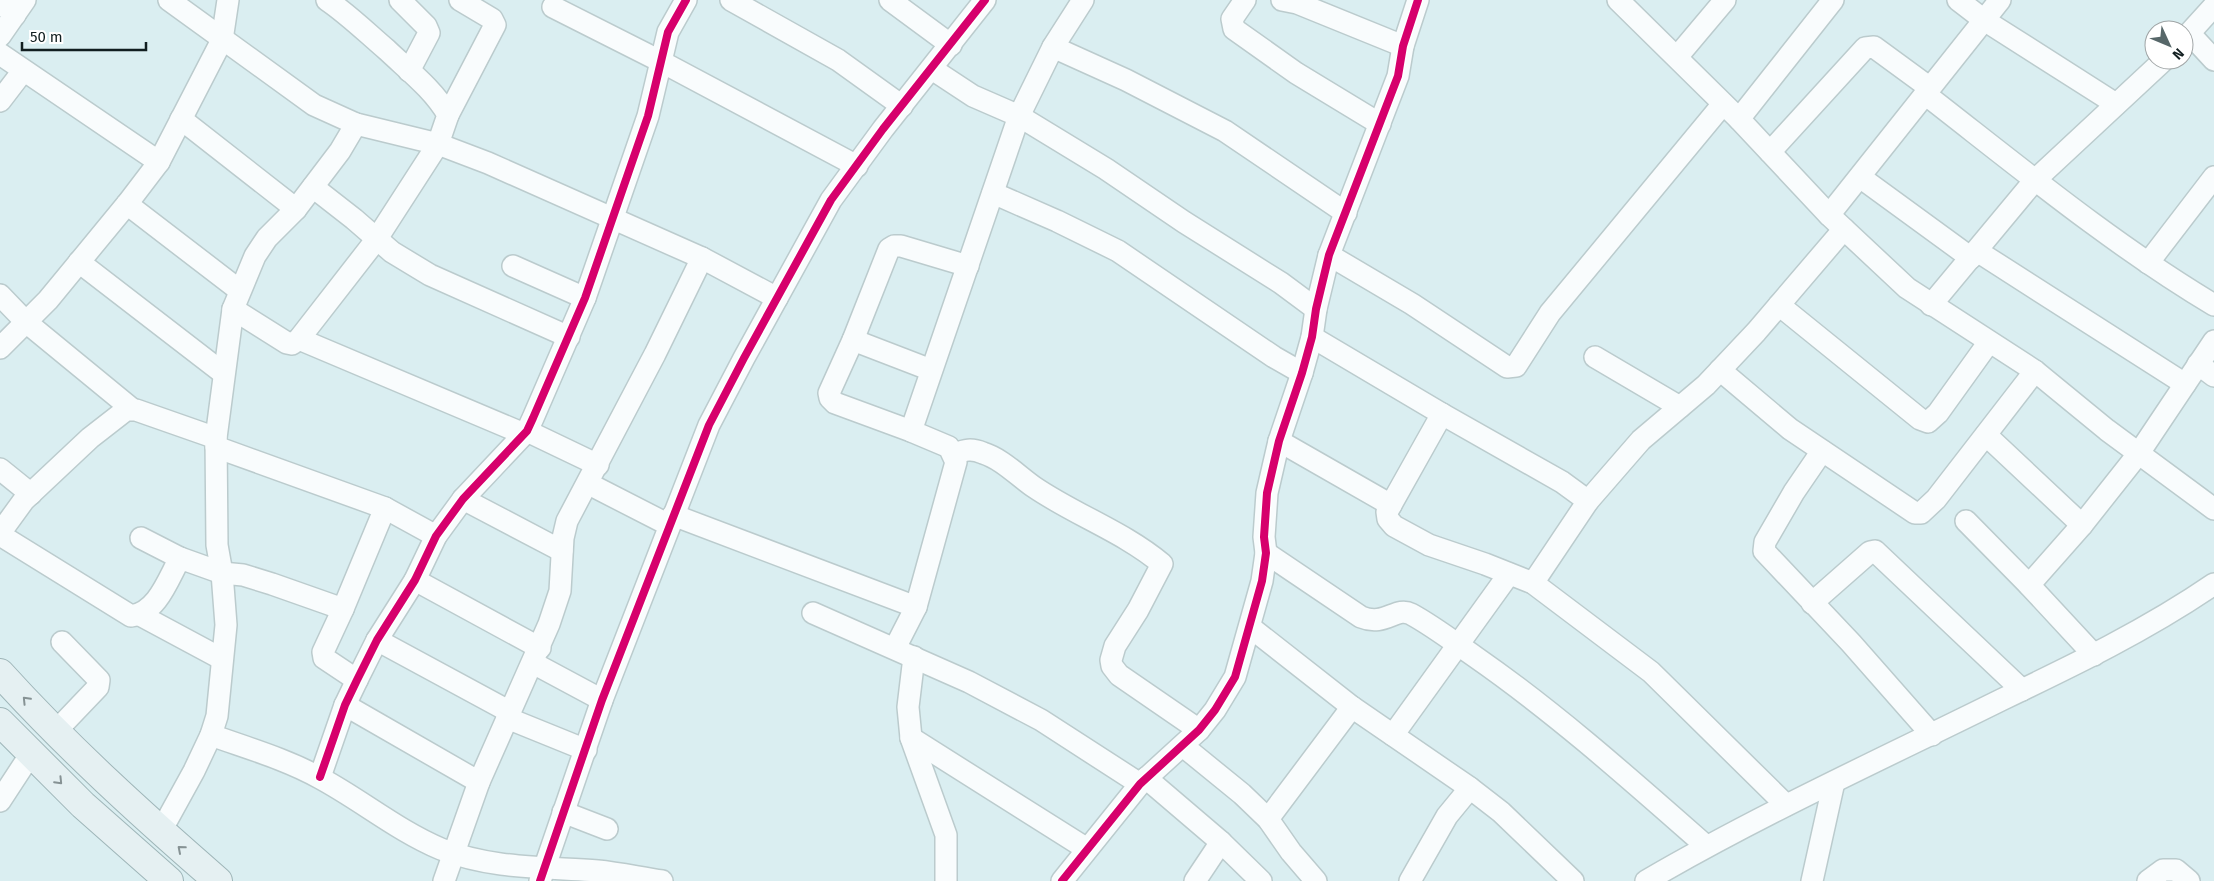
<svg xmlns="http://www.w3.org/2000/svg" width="2214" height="881" font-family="'Fira Sans',sans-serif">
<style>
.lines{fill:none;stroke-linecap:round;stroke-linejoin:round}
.minor-casing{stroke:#bbcbcd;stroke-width:24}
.major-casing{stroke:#9eb5b8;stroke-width:30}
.minor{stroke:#f9fcfd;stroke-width:21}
.major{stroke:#e5f0f2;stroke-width:28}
.cycleway-casing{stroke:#fff;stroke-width:11}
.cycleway{stroke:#d6006c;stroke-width:8}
.oneway{stroke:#869294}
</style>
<rect width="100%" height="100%" fill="#daeef1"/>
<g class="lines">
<g class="minor-casing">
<g id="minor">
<path d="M169 0 314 105 356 124 438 144 488 163 702 258 777 298"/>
<path d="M400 0 426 26 429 33 409 71"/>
<path d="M731 0 838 60 902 106"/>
<path d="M890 0 951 45"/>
<path d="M1245 0 1232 19 1234 29 1296 73 1380 124"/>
<path d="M1282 0 1297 3 1403 46"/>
<path d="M1618 0 1739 119 1829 215 1907 288 2035 371 2107 430 2214 509"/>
<path d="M1958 0 1984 20 2116 104"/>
<path d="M0 2 15 15"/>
<path d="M553 7 660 61 857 166"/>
<path d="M2190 34 2214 60"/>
<path d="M0 36 25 0"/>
<path d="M2184 39 2214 6"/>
<path d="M1053 47 1126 80 1225 131 1346 213"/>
<path d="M0 54 159 162"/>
<path d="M1677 57 1725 0"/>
<path d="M932 69 973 96 1019 116 1106 169 1184 222 1281 283 1316 309"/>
<path d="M1925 94C2019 167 2112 244 2214 305"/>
<path d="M0 101 23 71"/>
<path d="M448 115 495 25 492 19 460 0"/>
<path d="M181 119 296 209"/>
<path d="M1739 119 1833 0"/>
<path d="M1770 152 1865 48 1874 47 1930 88"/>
<path d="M1860 177 1971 258"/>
<path d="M313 187 354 219 392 252 430 275 569 337"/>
<path d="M993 193 1057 221 1118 251 1274 357 1302 373"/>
<path d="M127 204 239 290"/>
<path d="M1829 215 2000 0"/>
<path d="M1977 251 2185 384"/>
<path d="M1329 255 1412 304 1507 367 1516 366 1550 313 1723 104"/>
<path d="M79 262 223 373"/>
<path d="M2148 263 2214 177"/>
<path d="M513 266 585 298"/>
<path d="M0 295 26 322 132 409"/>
<path d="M1779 305 1920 419 1928 422 1938 413 1989 342"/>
<path d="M1931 305 2035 180 2164 60"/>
<path d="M233 309 287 343 292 344 299 339 376 240 438 144 448 115C434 90 408 70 387 50 367 33 349 15 327 0"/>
<path d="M1312 337 1442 414 1562 482 1588 501 1533 583"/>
<path d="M299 339 524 434"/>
<path d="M853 340 931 370"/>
<path d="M0 348 48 300 127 204 159 162 222 40 228 0"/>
<path d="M1595 357 1680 407"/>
<path d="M2198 364 2214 376"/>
<path d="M1720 370 1790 429 1915 513H1921L1936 499 2035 371"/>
<path d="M1442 414 1387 512 1388 519 1394 526 1429 545 1485 564 1533 583 1651 672 1786 805"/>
<path d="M527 431 598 465"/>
<path d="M911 431 835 403 830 398 829 393 853 340 889 249 894 246H901L968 266"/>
<path d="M1986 435 2082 525"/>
<path d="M1279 441 1391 505"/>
<path d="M216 447 385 508 436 536"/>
<path d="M1822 451 1794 492 1765 542 1764 551 1851 643 1932 735"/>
<path d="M954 454C965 450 971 448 983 453 1002 459 1017 475 1034 487 1075 515 1124 532 1162 564L1138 610 1115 646 1111 660 1112 666 1119 675 1199 730"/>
<path d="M0 469 31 494"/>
<path d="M589 484 669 525"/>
<path d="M463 499 562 551"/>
<path d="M1588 501 1641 440 1706 385 1756 332 1844 229"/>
<path d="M673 515 916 607"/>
<path d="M1966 521 2029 585 2094 655"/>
<path d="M0 533 24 500 90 438 126 410H136L216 438"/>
<path d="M0 535 131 616C158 612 168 579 180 558L222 573 243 575 272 584 343 609"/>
<path d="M141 538 180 558"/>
<path d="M1266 553 1361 617C1385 627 1396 606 1411 614 1433 626 1454 642 1474 656 1556 713 1631 780 1706 846"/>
<path d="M415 580 540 648"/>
<path d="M2029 585 2082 525 2139 453 2214 341"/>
<path d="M1812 603 1870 552 1875 551 2022 690"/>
<path d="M813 613 969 682 1041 720 1140 784"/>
<path d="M140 615 222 659"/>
<path d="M1250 627 1352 707 1470 788 1501 812 1573 881"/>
<path d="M377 640 510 712"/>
<path d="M895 648 916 607 956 462 949 447 911 431 1019 116 1053 47 1083 0"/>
<path d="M914 657 908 707 911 738 946 835V881"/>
<path d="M533 663 602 700"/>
<path d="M357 680 324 658 323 652 343 609 385 508"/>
<path d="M345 705 479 782"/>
<path d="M507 718 586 750"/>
<path d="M56 731 98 687 99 680 62 642"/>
<path d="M211 735C247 748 286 759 320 778 361 800 398 831 441 849 491 869 545 867 598 871 619 873 641 878 662 881"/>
<path d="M1393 735 1509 574"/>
<path d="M911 738 1087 849"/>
<path d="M1183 746 1242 794 1268 819 1291 852 1316 881"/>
<path d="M320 777 345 705 357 680 377 640 415 580 436 536 463 499 527 431 533 418 585 298 648 116 668 32 686 0"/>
<path d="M1146 778 1221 842 1261 881"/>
<path d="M0 801 32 752"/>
<path d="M563 812 607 829"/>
<path d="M1268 819 1352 707"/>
<path d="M161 831 194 771 211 735 217 716 226 625 222 573 217 545 216 438 233 309 255 256 267 238 296 209 340 151 356 124"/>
<path d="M444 881 479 782 549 624 560 591 563 538 567 521 655 354 702 258"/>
<path d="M540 881 602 700 709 425 744 358 831 200 883 129 985 0"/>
<path d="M1062 881 1140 784 1199 730 1215 710 1235 677 1262 581 1266 553 1264 537 1267 493 1279 441 1302 373 1312 337 1316 309 1329 255 1398 76 1403 46 1418 0"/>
<path d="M1195 881 1221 842"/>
<path d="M1410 881 1447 816 1470 788"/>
<path d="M1646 881C1761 814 1882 759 2001 700 2074 665 2147 630 2214 584"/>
<path d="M1812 881 1834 782"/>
<path d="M2148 881 2163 870H2176L2189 881"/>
</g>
</g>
<g class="major-casing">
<g id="major">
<path d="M0 673C67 747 142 815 218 881"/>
<path d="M0 722 83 805 169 881"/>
</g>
</g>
<use href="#minor" class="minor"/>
<use href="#major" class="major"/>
<g class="cycleway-casing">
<g id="cycleway">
<path d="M320 777 345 705 357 680 377 640 415 580 436 536 463 499 527 431 533 418 585 298 648 116 668 32 686 0"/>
<path d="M540 881 602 700 709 425 744 358 831 200 883 129 985 0"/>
<path d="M1062 881 1140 784 1199 730 1215 710 1235 677 1262 581 1266 553 1264 537 1267 493 1279 441 1302 373 1312 337 1316 309 1329 255 1398 76 1403 46 1418 0"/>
</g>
</g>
<use href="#cycleway" class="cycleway"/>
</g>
<defs><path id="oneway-chevron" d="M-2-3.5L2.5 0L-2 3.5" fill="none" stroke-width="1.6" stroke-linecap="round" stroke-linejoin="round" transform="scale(1.25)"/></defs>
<g class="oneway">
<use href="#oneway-chevron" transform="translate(26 700) rotate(-134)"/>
<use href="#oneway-chevron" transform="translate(59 781) rotate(46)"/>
<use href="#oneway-chevron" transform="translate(181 849) rotate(-139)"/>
</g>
<g transform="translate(2169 45) rotate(134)"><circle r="24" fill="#ffffff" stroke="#a0a5a6"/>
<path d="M0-4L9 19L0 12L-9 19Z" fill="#576769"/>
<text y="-8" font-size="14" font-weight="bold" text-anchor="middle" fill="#111e20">N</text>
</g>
<path d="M22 42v8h124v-8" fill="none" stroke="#111e20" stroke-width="2.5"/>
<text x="30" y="42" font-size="15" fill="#111e20" stroke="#ffffff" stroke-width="4" paint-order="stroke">50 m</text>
</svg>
